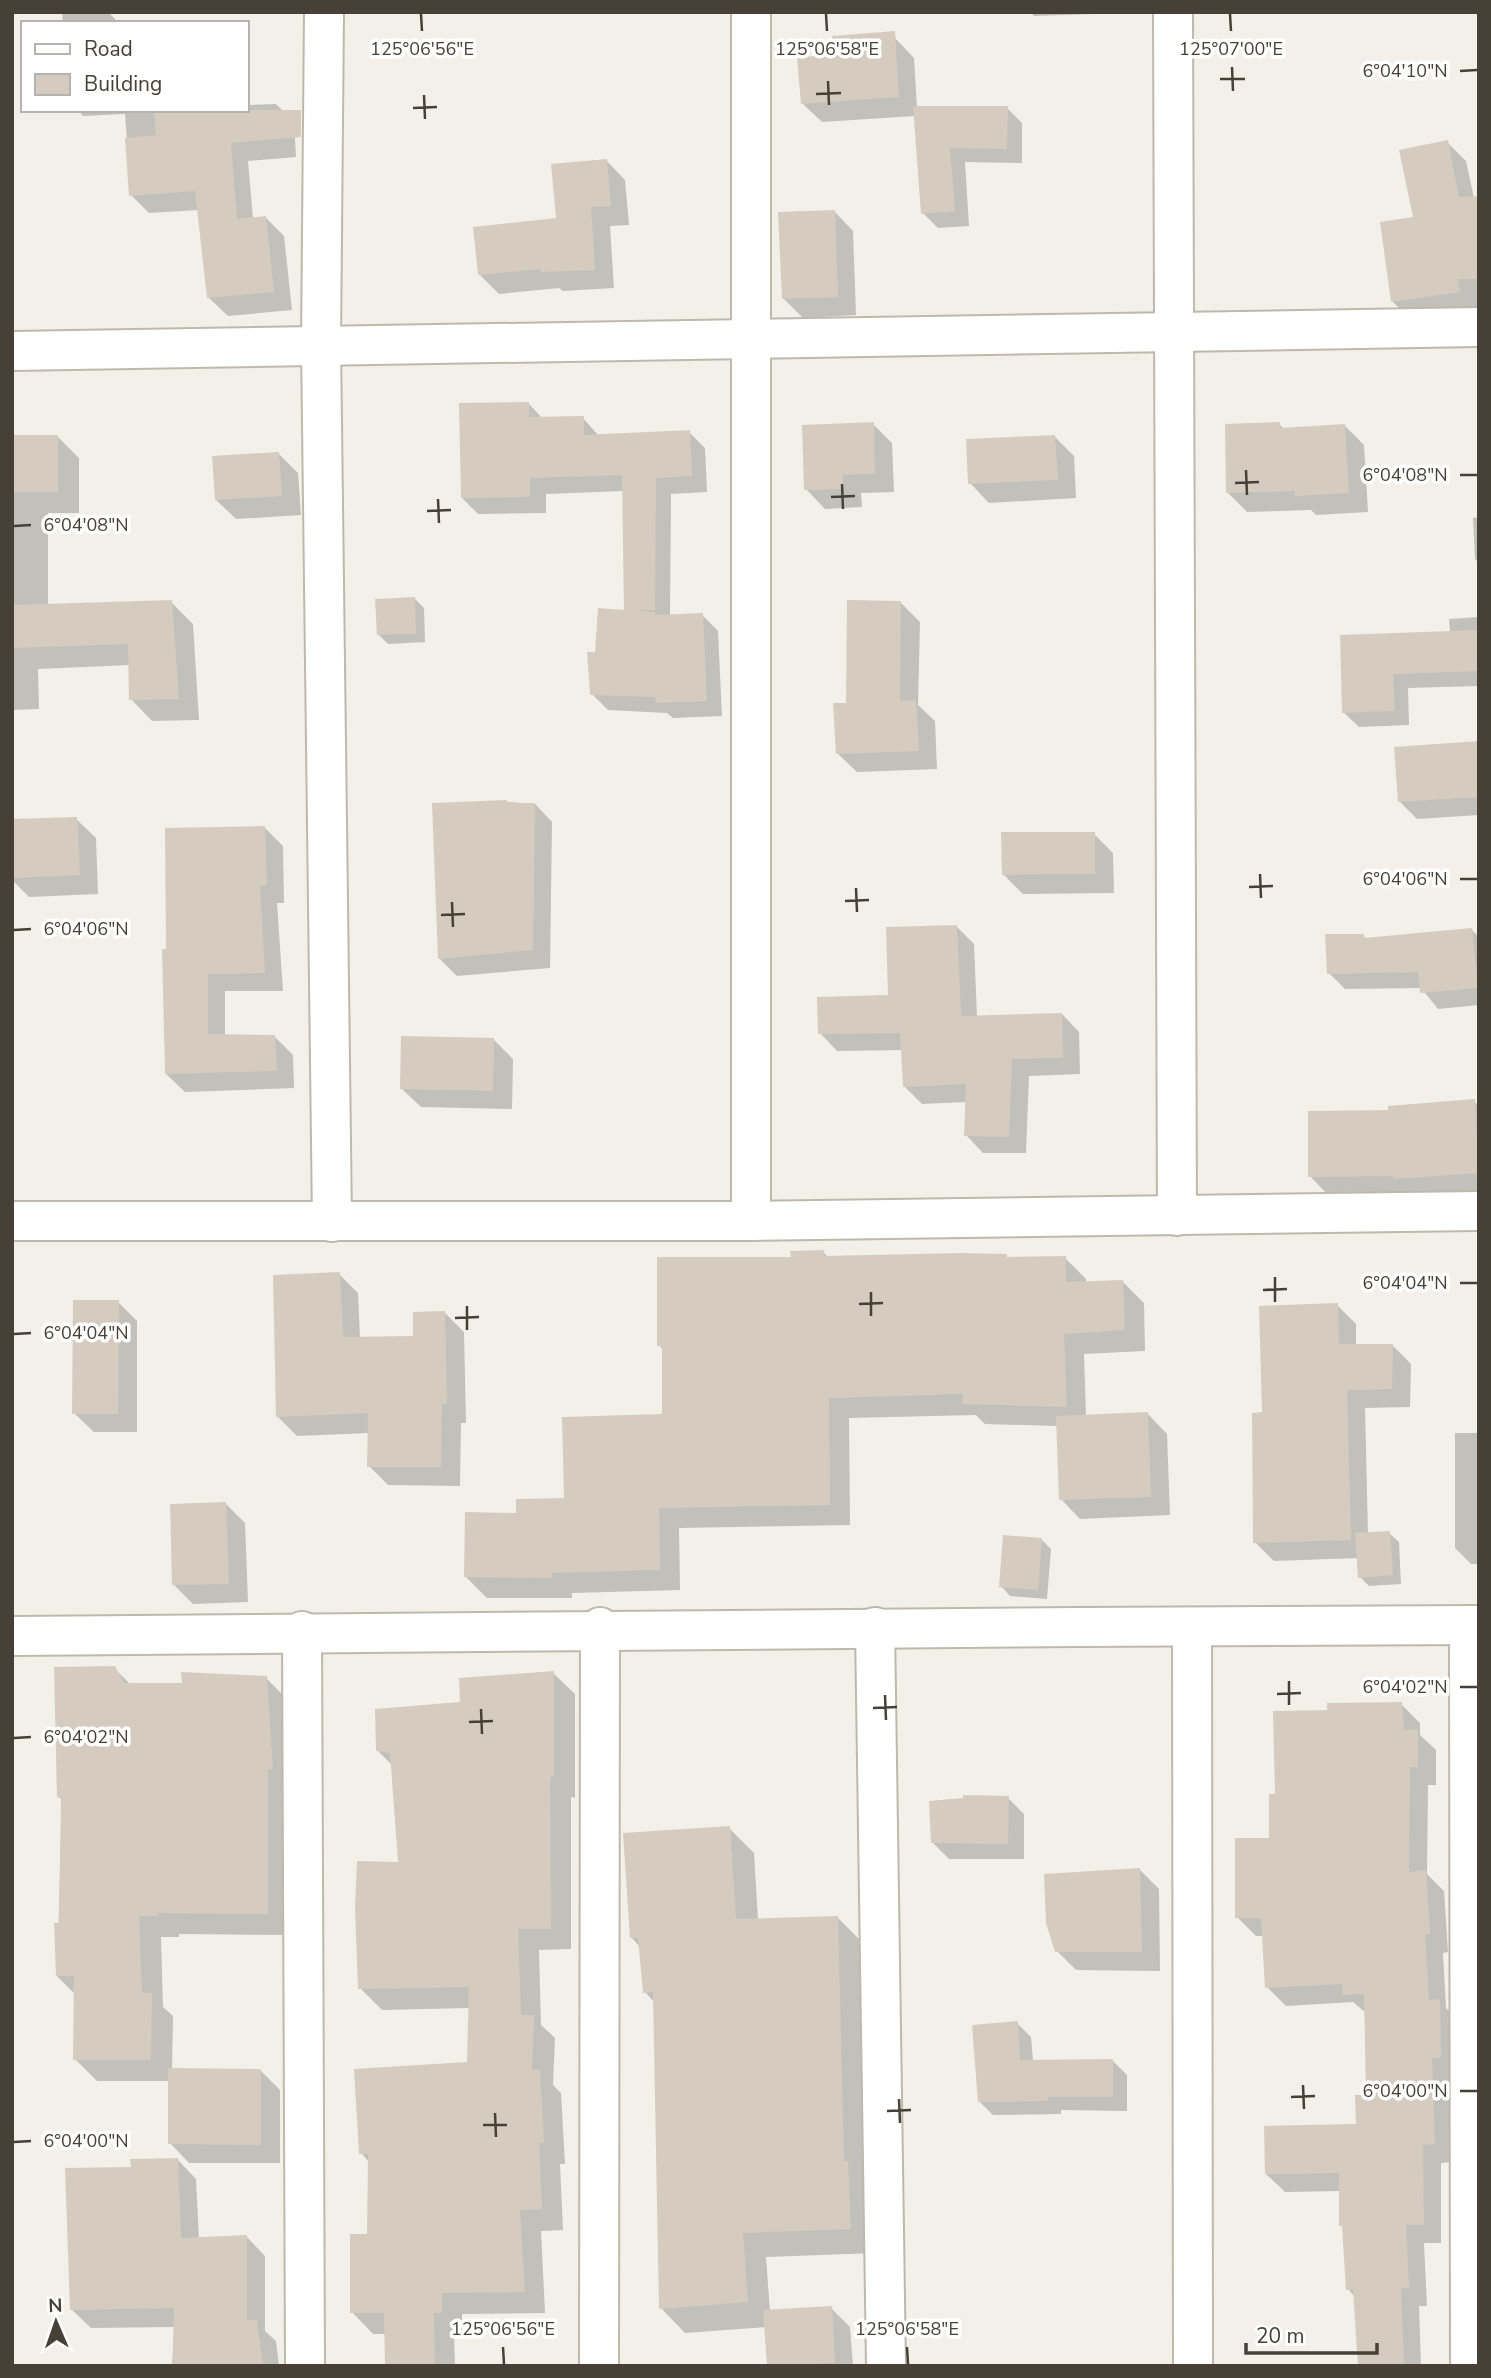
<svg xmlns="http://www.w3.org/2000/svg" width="1491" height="2378" font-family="'Nunito Sans',sans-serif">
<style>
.shadow{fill:#0003}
.building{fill:#d5ccbf}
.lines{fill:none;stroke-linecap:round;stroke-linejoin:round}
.minor-casing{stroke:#bfb8ac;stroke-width:42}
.tertiary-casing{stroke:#bfb8ac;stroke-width:42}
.minor{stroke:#fff;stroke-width:38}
.tertiary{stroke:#fff;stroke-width:38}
.ticks{fill:none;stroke:#474037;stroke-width:2.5}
.ticks-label{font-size:18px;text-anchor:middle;fill:#474037;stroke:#fff;stroke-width:7;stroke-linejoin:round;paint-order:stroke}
</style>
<rect width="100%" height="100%" fill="#f3f0e9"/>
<g class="shadow">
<path d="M1030 12H1123V13L1034 16Z"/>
<path d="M1271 12H1372V14Z"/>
<path d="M62 13H109L119 23H63Z"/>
<path d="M895 38 914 58 917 108H1007L1022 123V163L965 162 969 226 938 228 923 213 915 116 822 122 802 103 836 56Z"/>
<path d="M276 104 294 122 296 157 248 161 253 219 265 217 284 236 292 310 228 316 209 298 199 210 149 213 131 195 125 114 83 116 78 110H247V105Z"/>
<path d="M1447 142 1466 161 1474 198H1479L1478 311 1412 321 1392 301 1415 219Z"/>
<path d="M606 160 625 180 629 225 610 226 614 288 563 291 559 288 499 294 479 274 558 220Z"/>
<path d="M834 211 853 231 856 315 803 318 784 299Z"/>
<path d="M529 404 543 419 583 418 599 436 689 432 705 448 707 492 671 494 670 616 702 615 718 631 722 716 673 718 667 713 608 710 592 694 597 654 626 611 624 491 546 494V513L478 514 462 498Z"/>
<path d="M873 424 892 443 894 492 861 493 862 507 825 509 806 489Z"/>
<path d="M1279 424 1284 429 1345 426 1364 445 1368 512 1316 515 1311 510 1247 512 1228 493Z"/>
<path d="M12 436H57L79 458V513H48V605L171 602 193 624 199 720 152 721 131 699 130 665 38 669 39 709 12 710Z"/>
<path d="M1055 437 1074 456 1076 498 989 503 970 483Z"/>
<path d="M278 453 298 473 301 515 236 519 216 500Z"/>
<path d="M1479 517V563L1475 559 1473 518Z"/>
<path d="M415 599 424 608 425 642 388 644 378 634Z"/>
<path d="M900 602 920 622 918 705 935 721 937 769 857 772 837 753 847 705Z"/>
<path d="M1479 617V686L1408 688 1409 725 1359 727 1343 712 1341 637 1450 633 1449 619Z"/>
<path d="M1479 743V815L1417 819 1400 802Z"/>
<path d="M507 802 535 804 552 822 550 968 457 976 439 958Z"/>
<path d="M76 819 96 838 98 894 29 897 12 880V821Z"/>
<path d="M265 828 283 846 284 903H277L283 991H225V1036L275 1037 293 1055 294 1088 185 1092 166 1074 168 951Z"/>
<path d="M1094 834 1113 853 1114 893 1023 894 1003 874Z"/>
<path d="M957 927 974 944 977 1017 1062 1014 1079 1032 1080 1074 1029 1076 1026 1153H983L966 1135 967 1102 922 1104 904 1086 903 1050 837 1051 820 1033 889 996Z"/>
<path d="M1472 930 1479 937V1005L1438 1009 1421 988 1345 989 1329 973 1363 936 1367 939Z"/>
<path d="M493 1039 513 1059 512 1109 421 1107 401 1088Z"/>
<path d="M1474 1101 1479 1106V1193L1329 1196 1310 1176 1390 1112Z"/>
<path d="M823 1252 829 1258H1065L1086 1279V1283L1123 1282 1144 1303 1145 1351 1084 1354 1086 1416 1148 1414 1167 1434 1170 1515 1080 1519 1061 1499 1058 1426 985 1424 976 1415 849 1418 850 1525 679 1528 680 1590 572 1593V1598H487L466 1577 518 1515 566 1499 664 1416V1351L659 1345 792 1259Z"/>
<path d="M339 1274 358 1293 360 1338 414 1337 445 1313 464 1332 466 1423H461L460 1486 388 1485 369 1466V1433L297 1436 278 1417Z"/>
<path d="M118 1302 137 1321V1432H94L74 1413Z"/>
<path d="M1337 1305 1356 1324V1346L1392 1345 1411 1364 1410 1407 1365 1408 1368 1534 1389 1533 1399 1542 1401 1584 1369 1586 1360 1577 1359 1558 1274 1561 1255 1542 1264 1414Z"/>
<path d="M1455 1433H1479V1564H1471L1455 1548Z"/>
<path d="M226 1504 245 1523 248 1602 193 1604 174 1585Z"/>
<path d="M1041 1539 1051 1549 1047 1599 1010 1596 1001 1586Z"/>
<path d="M114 1668 131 1685H183L266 1678 288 1700 289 1935 179 1934V1937H161L163 2007 173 2016 172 2070 261 2071 280 2090V2163H189L170 2143V2081H97L75 2059V1994L57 1976 62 1800 58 1796Z"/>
<path d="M553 1673 575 1694V1798L571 1797V1949L539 1950 541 2025 555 2038 553 2085 561 2093 565 2164H560L563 2230 541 2231 545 2313 462 2314V2334H454L455 2366H386V2334H373L352 2312 369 2236 370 2163 361 2153 469 2063 470 2008 382 2010 360 1988 399 1864 393 1766 378 1751 461 1703Z"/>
<path d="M1401 1704 1420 1723V1735L1436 1750V1785H1428L1427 1874 1444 1891 1448 1952 1443 1953 1446 2008 1458 2020 1459 2076H1449L1452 2162 1441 2163V2243H1424L1427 2306H1419L1421 2366H1359L1355 2297 1348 2289 1341 2191 1285 2192 1266 2174 1358 2125 1368 2097 1366 2013 1353 2002 1286 2006 1267 1987 1264 1936H1256L1237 1917 1271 1839 1277 1796 1329 1711Z"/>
<path d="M1008 1798 1024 1814V1859H949L933 1843Z"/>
<path d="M729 1828 754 1853 758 1920 837 1917 862 1942 875 2253 766 2257 770 2311 831 2308 850 2327 853 2366H768L766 2327 685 2333 661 2308 655 2003 645 1992 640 1947 631 1937Z"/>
<path d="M1140 1870 1159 1889 1160 1971 1076 1970 1057 1951Z"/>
<path d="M1017 2023 1031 2037 1033 2061H1113L1127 2075V2111L1061 2110V2114L993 2115 979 2101Z"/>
<path d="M177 2159 196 2179 199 2239 246 2236 265 2256V2331L276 2341 279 2366H172L174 2327 91 2328 71 2309 133 2169Z"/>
</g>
<g class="building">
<path d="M895 31 899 97 801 104 797 57 834 55 832 36Z"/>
<path d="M913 106H1008L1007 149 950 148 955 211 921 214Z"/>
<path d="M154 110H301V137L231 143 237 219 266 216 274 292 207 298 195 191 129 196 125 138 156 135Z"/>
<path d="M1448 140 1459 197 1479 196V279H1458L1460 292 1391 302 1380 222 1413 217 1399 150Z"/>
<path d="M607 159 611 206 591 207 595 270 541 272V269L478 275 473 227 556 218 551 164Z"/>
<path d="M835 210 838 297 782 299 778 212Z"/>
<path d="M529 402V417L584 416V435L690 430 692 476 656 478 655 610H634L655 612V615L703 613 707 701 656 703 655 697 590 695 587 652H595L598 608 624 610 622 475 530 478V497L461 498 459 403Z"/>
<path d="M874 422 875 474 843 475V489L804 490 802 425Z"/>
<path d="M1280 422V428L1345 424 1349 493 1295 496V491L1226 493 1225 424Z"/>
<rect x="12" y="435" width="46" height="57"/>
<path d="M1055 435 1058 480 968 484 966 439Z"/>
<path d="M279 452 282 496 215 500 212 456Z"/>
<path d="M415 597 416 634 377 635 375 599Z"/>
<path d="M172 600 179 699 129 700 128 644 12 648V605Z"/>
<path d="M847 600 901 601 900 701 916 700 919 751 836 754 833 703H846Z"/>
<path d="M1479 630V671L1393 674 1395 711 1342 713 1340 635Z"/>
<path d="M1479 741V797L1398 802 1394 747Z"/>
<path d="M507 800 508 803H535L533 950 438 959 432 803Z"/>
<path d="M77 817 80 875 12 878V819Z"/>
<path d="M265 826 267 885 260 886 265 973 208 974V1034L275 1035 277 1071 165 1074 162 949H166L165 828Z"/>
<path d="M1001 832H1095V874L1002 875Z"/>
<path d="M957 925 961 1016 1062 1013 1063 1058 1012 1059 1009 1137 964 1136 966 1084 903 1087 900 1033 818 1034 817 997 888 995 886 927Z"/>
<path d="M1472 928 1478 988 1420 993 1418 972 1327 974 1325 934H1364V938Z"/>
<path d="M401 1036 494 1038 493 1091 400 1089Z"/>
<path d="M1475 1099 1479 1173 1393 1179V1176L1308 1177V1111L1388 1110V1106Z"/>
<path d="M824 1250V1256L962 1253 1007 1254V1257L1066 1256V1282L1123 1280 1125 1330 1064 1334 1067 1407 962 1404 963 1394 829 1398 830 1505 659 1508 660 1570 552 1573V1578L464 1577 465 1512 516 1513V1499L564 1498 562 1417 662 1414V1346H657V1257H791L790 1251Z"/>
<path d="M340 1272 343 1337 413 1336V1312L445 1311 447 1404H442L441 1467H367L368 1413 276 1417 273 1275Z"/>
<path d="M73 1300H119L118 1414H72Z"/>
<path d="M1338 1303 1339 1344H1393L1392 1389 1347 1390 1351 1540 1253 1543 1252 1413 1262 1412 1259 1306Z"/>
<path d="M1148 1412 1151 1497 1059 1500 1056 1416Z"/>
<path d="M226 1502 229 1584 172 1585 170 1504Z"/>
<path d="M1390 1531 1393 1575 1358 1578 1355 1533Z"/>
<path d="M1003 1535 1042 1538 1038 1590 999 1587Z"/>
<path d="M115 1666 124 1683H182L181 1672 267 1676 273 1769H268V1914L158 1913V1916H139L142 1993H152L151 2060H73L74 1976H56L54 1923H59L61 1797H57L54 1667Z"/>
<path d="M554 1671V1777H550L551 1929H518L521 2015H534L532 2070H540L544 2143H539L542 2209 520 2210 525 2292 442 2293V2313H434L435 2366H385L384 2313H350V2234H367L368 2154H359L354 2069 467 2062 469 1987 358 1989 355 1908 357 1861 398 1862 390 1753 376 1751 375 1709 460 1702 459 1678Z"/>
<path d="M1402 1702 1404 1730 1418 1729V1767H1410L1409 1872 1426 1870 1430 1934 1425 1935 1429 2000 1440 1999 1441 2058H1432L1435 2144 1423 2145 1424 2225H1406L1409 2288H1401L1404 2366H1358L1353 2290H1346L1342 2226H1339V2173L1265 2174 1264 2126 1356 2124 1355 2095H1366L1364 1994 1343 1995 1342 1984 1265 1988 1261 1918H1235V1838H1269V1794H1275L1273 1711 1327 1710V1703Z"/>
<path d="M963 1795 1009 1796 1008 1844 931 1843 929 1801 963 1798Z"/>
<path d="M730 1826 736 1919 838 1916 844 2161H848L851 2229 743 2233 748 2302 659 2309 653 1992 643 1993 638 1938H630L623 1833Z"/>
<path d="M1140 1868 1142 1952H1055L1046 1923 1044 1874Z"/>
<path d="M1018 2021 1020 2060 1113 2059V2097H1048V2101L978 2102 972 2025Z"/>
<path d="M168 2068 261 2069V2145L168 2144Z"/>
<path d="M178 2158 181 2238 247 2235V2320H257L263 2366H173L174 2308 70 2310 65 2168 131 2167 130 2159Z"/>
<path d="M832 2306 835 2363 767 2366 763 2310Z"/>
</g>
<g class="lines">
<g class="minor-casing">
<g id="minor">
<path d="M324 12 321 344 332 1222"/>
<path d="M1173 12 1177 1216"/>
<path d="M12 351 1479 327"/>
<path d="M12 1221H751L1479 1211"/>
<path d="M751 1221V12"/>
<path d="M1469 1625 1470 2366"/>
<path d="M875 1627 886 2366"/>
<path d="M1192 1628 1193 2366"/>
<path d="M302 1631 305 2366"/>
<path d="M599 2366 600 1627"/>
</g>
</g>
<g class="tertiary-casing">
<path id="tertiary" d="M12 1636C501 1628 990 1628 1479 1625"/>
</g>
<use href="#minor" class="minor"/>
<use href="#tertiary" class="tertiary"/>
</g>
<path class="ticks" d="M421 14 422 31M826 14 827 31M1230 14 1231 31M1232 67 1233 91M1460 71 1477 70M1220 79H1245M828 81 829 105M816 94 841 93M424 95 425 119M413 108 437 107M1246 470 1247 495M1460 475H1477M1235 483 1259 482M842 484 843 509M831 497 855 496M438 499 439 523M427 511 451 510M14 526 31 525M1260 874 1261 898M1460 879H1477M1249 887 1273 886M856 888 857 912M845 901 869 900M452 902 453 927M441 915 465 914M14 930 31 929M1275 1277V1302M1460 1283H1477M1263 1290 1287 1289M871 1292V1316M859 1304 883 1303M467 1306V1330M455 1318 479 1317M14 1334 31 1333M1289 1681V1705M1460 1687H1477M1277 1694 1301 1693M885 1695 886 1720M873 1708 897 1707M481 1709 482 1734M469 1722 493 1721M14 1738 31 1737M1303 2085 1304 2109M1460 2091H1477M1291 2097 1315 2096M899 2099 900 2123M887 2111 911 2110M495 2113 496 2137M483 2125H507M14 2142 31 2141M503 2347 504 2364M907 2347 908 2364"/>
<g class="ticks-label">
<text x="422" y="55">125°06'56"E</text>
<text x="827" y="55">125°06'58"E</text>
<text x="1231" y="55">125°07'00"E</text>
<text x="1405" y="77">6°04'10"N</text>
<text x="1405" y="481">6°04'08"N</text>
<text x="86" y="531">6°04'08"N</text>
<text x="1405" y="885">6°04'06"N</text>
<text x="86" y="935">6°04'06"N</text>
<text x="1405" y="1289">6°04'04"N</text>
<text x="86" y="1339">6°04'04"N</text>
<text x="1405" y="1693">6°04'02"N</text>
<text x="86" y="1743">6°04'02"N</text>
<text x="1405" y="2097">6°04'00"N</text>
<text x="86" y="2147">6°04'00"N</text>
<text x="503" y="2335">125°06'56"E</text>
<text x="907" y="2335">125°06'58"E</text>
</g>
<rect width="1491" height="2378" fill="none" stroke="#474037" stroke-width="28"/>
<rect x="21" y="21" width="228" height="91" fill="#ffffff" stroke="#b5b3af" stroke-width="2"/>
<rect x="35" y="44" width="35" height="10" fill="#ffffff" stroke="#b5b3af" stroke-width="2"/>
<text x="84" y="56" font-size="21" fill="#474037">Road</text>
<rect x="35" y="74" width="35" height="21" fill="#d5ccbf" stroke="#b5b3af" stroke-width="2"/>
<text x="84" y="91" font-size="21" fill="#474037">Building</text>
<g transform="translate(56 2322) rotate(358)" stroke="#ffffff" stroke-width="5" paint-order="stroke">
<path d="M0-5L12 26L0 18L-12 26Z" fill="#474037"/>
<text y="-10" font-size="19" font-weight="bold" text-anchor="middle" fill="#474037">N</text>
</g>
<path d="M1246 2343v10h131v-10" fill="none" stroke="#474037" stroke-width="3.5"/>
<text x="1256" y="2343" font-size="21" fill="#474037" stroke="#ffffff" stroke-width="5" paint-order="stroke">20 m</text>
</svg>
